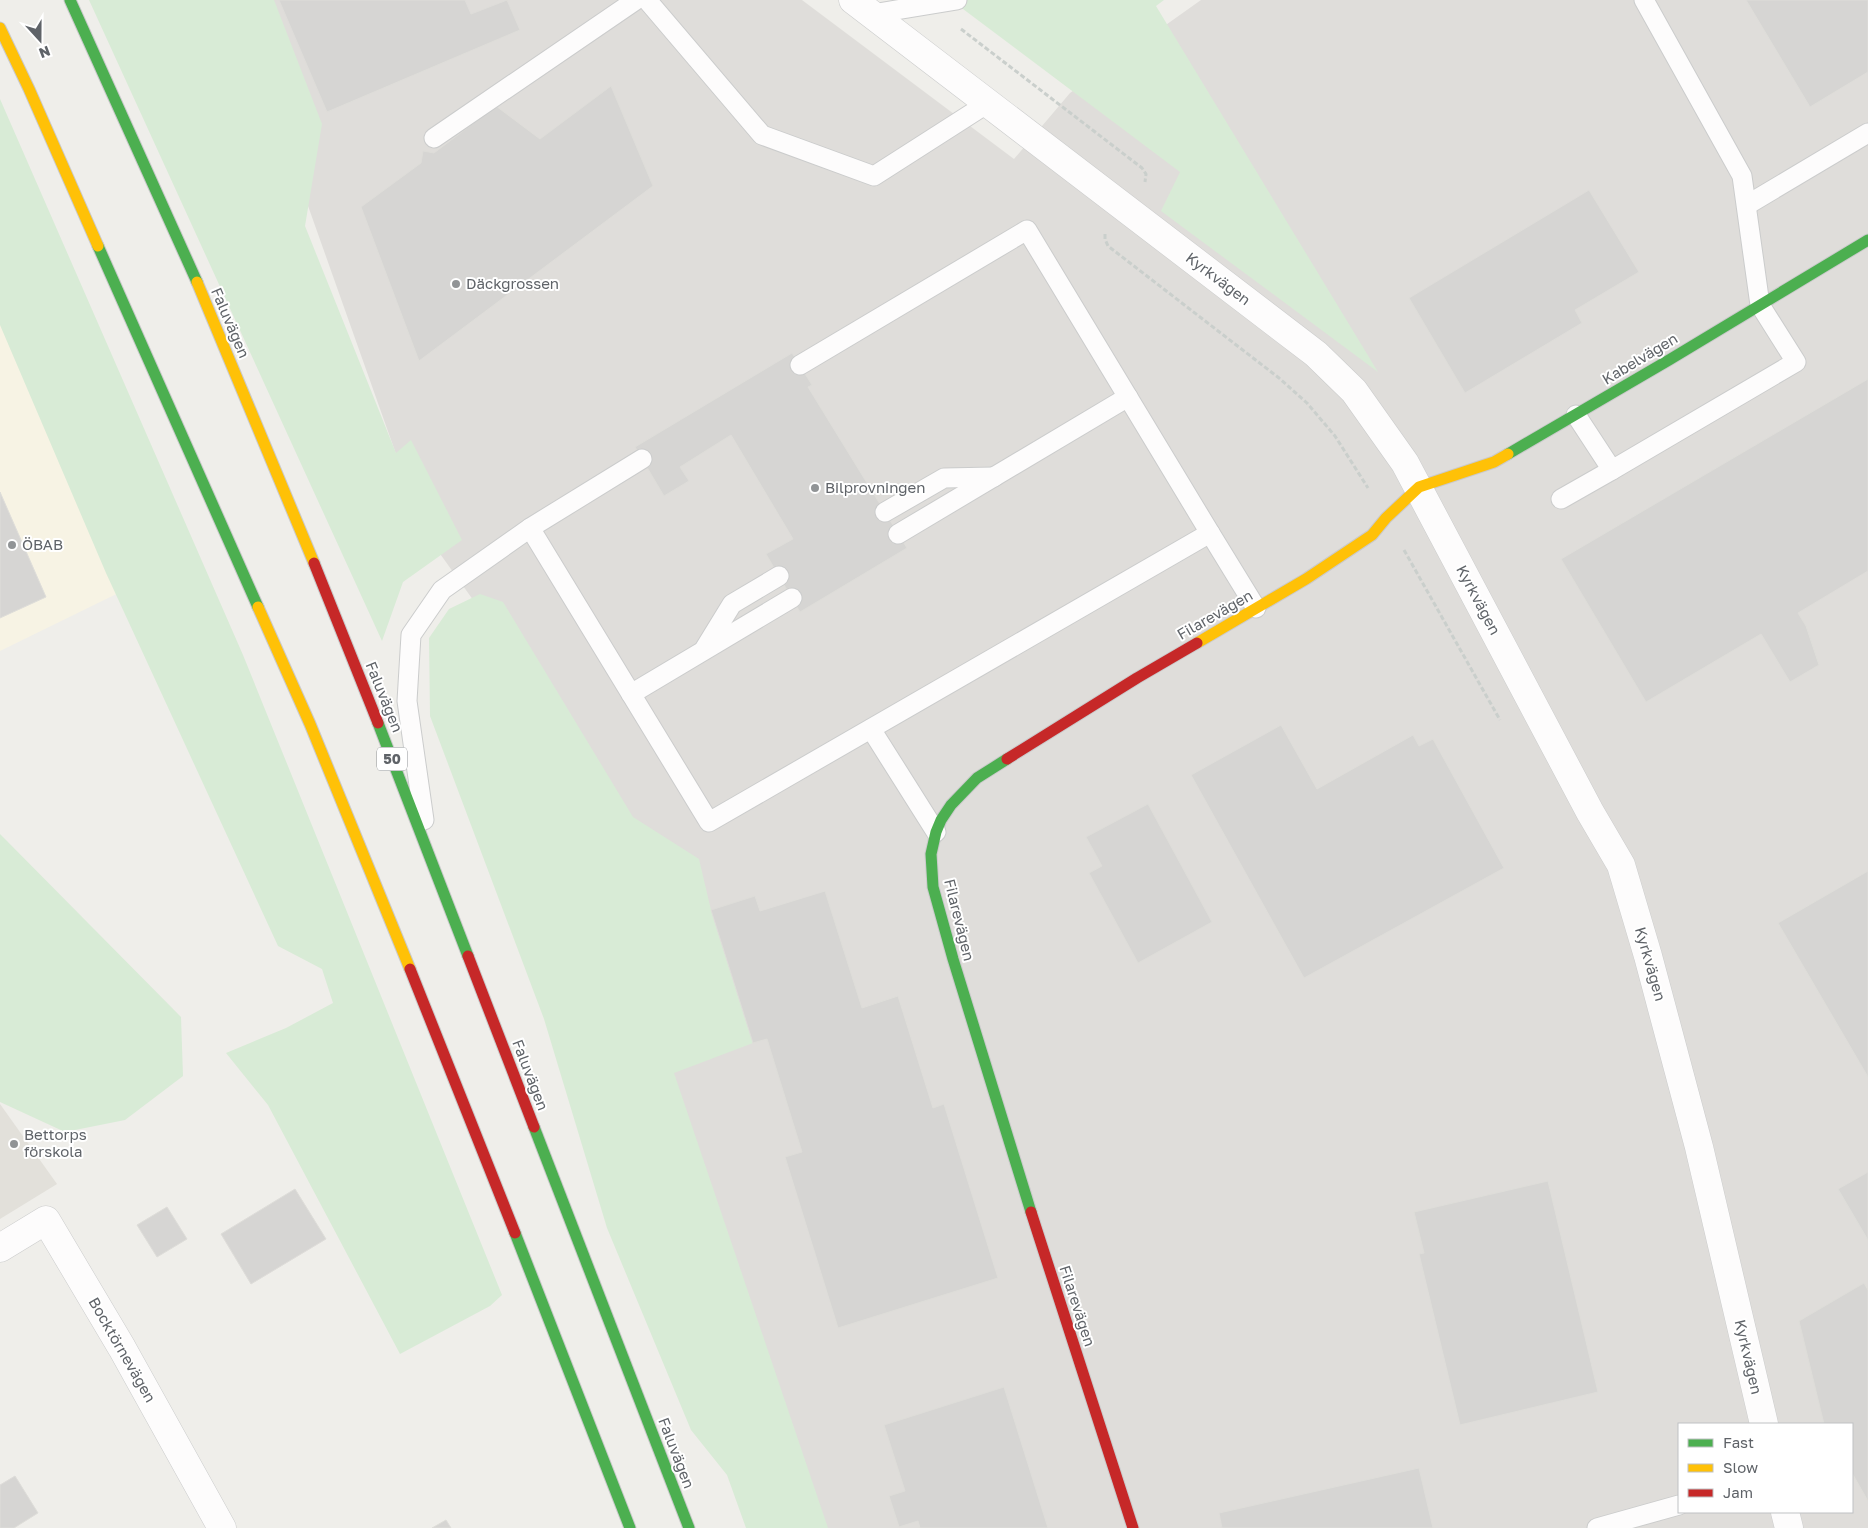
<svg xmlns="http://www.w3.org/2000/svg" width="1868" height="1528" font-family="'Golos Text',sans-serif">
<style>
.commercial{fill:#f7f3e4}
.industrial{fill:#dfddda;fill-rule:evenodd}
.education{fill:#e2e0da}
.green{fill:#d8ebd6}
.building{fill:#d6d5d3;stroke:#deddd9}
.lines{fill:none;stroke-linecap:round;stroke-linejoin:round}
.lane-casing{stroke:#cbcccc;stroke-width:21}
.street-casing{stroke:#cbcccc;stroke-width:29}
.fast-casing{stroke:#cacacb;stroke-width:13}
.slow-casing{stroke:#cacacb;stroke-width:13}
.jam-casing{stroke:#cacacb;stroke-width:13}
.path{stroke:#cacfcc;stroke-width:3;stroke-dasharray:5 2.5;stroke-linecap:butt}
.lane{stroke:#fdfcfc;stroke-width:19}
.street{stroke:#fdfcfc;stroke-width:28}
.fast{stroke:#4caf50;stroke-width:11}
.slow{stroke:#ffc107;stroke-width:11}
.jam{stroke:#c62828;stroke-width:11}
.poi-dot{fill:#919496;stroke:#fff;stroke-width:2}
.labels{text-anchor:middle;stroke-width:4;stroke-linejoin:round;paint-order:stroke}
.shield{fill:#fff;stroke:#8f9295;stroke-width:1}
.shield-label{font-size:14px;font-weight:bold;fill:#5f6368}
.street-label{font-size:15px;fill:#5f6368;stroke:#fff}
.poi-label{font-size:15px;fill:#5f6368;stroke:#fff;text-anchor:start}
</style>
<rect width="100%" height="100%" fill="#efeeea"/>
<path class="commercial" d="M0 277 145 580 0 651Z"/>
<path class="industrial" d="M235 0H802L1014 159 1070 93 1201 0H1868V1528H827L653 1051 680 889 423 530ZM1679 1424H1852V1512H1679Z"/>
<path class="education" d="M0 1104 57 1184 0 1219Z"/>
<g class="green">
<path d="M89 0H274L322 124 305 226 396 453 411 440 462 540 403 582 382 641Z"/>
<path d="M951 0H1164L1156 6 1378 372 1161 211 1180 172Z"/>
<path d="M0 99 243 655 502 1295 490 1306 400 1354 268 1105 226 1053 286 1028 333 1003 322 969 278 946 106 573 0 325Z"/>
<path d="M480 594 503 602 633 817 699 859 711 910 753 1043 674 1073 828 1528H746L727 1475 691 1430 607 1228 544 1019 430 716 429 638 449 609Z"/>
<path d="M0 834 181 1017 183 1076 125 1120 65 1132 0 1102Z"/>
</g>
<g class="building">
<path d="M279 0H465L471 14 507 0 520 30 327 112Z"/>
<path d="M1746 0H1868V72L1810 107Z"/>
<path d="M611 86 653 186 419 361 361 207 421 163 423 151 434 153 496 106 540 139Z"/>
<path d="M1589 190 1639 272 1575 310 1582 323 1465 393 1409 298Z"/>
<path d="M792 353 812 385 808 387 907 548 800 612 766 554 793 539 731 435 680 467 689 481 664 496 635 447Z"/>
<path d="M1868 379V571L1798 613 1806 626 1819 665 1790 682 1761 634 1646 702 1561 559Z"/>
<path d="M0 492 46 597 0 618Z"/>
<path d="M1281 725 1317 789 1413 735 1419 746 1433 739 1504 868 1304 978 1191 775Z"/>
<path d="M1148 804 1212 922 1138 963 1089 873 1102 866 1086 837Z"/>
<path d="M1868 871V1077L1778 923Z"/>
<path d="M825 891 862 1008 898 996 933 1108 944 1104 998 1278 838 1328 785 1157 802 1152 767 1039 753 1043 711 910 755 896 760 911Z"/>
<path d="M1868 1172V1240L1838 1189Z"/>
<path d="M1548 1181 1598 1392 1460 1425 1419 1254 1424 1253 1414 1212Z"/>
<path d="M295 1189 326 1239 251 1284 221 1234Z"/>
<path d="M167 1207 187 1239 157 1257 137 1225Z"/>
<path d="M1864 1283 1868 1290V1501L1852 1473V1424H1824L1799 1321Z"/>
<path d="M1004 1387 1048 1528H920L918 1521 899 1527 889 1496 905 1491 884 1425Z"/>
<path d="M1419 1468 1433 1528H1222L1219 1513Z"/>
<path d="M15 1476 38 1513 14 1528H0V1485Z"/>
<path d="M446 1520 451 1528H432Z"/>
</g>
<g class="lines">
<g class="lane-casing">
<g id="lane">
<path d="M647 0 762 135 874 176 988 103"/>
<path d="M872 14 957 0"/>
<path d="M434 138 636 0"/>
<path d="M1747 205 1868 133"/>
<path d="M1576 415 1612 470 1796 362 1760 305 1742 176 1644 0"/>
<path d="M642 459 530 528 709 822 1210 533 1027 230 800 365"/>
<path d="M1561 499 1612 470"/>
<path d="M885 512 944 478 994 477"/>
<path d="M1210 533 1256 608"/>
<path d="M898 534 1128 397"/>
<path d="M705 648 732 604 779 576"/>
<path d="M631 694 792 598"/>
<path d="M871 729 936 832"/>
<path d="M424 820 407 701 411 635 442 590 530 528"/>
<path d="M1597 1528 1679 1505"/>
</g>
</g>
<g class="street-casing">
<g id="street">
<path d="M853 0 1316 354 1354 391 1405 463 1590 812 1621 865 1648 956 1699 1147 1764 1424"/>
<path d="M0 1248 46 1220 122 1348 222 1528"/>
<path d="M1785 1512 1789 1528"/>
</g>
</g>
<g class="fast-casing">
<g id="fast">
<path d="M70 0 197 282"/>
<path d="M98 246 258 607"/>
<path d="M1508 454 1669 360 1868 240"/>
<path d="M378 723 468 956"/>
<path d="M1007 759 977 778 951 805 941 820 936 832 931 854 933 887 953 959 1031 1212"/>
<path d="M534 1127 689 1528"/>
<path d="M515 1233 630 1528"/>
</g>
</g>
<g class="slow-casing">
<g id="slow">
<path d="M0 28 29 89 98 246"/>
<path d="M197 282 314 563"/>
<path d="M258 607 310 724 410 969"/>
<path d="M1197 643 1306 579 1372 535 1386 518 1419 487 1494 462 1508 454"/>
</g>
</g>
<g class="jam-casing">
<g id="jam">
<path d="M314 563 378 723"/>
<path d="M1007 759 1137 678 1197 643"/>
<path d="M468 956 534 1127"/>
<path d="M410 969 515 1233"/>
<path d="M1031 1212 1133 1528"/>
</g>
</g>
<g class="path">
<path d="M961 29 1142 168 1146 174 1145 182"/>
<path d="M1105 234V239L1108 246 1279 378 1307 403 1335 436 1368 488"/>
<path d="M1404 550 1500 720"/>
</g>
<use href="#lane" class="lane"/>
<use href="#street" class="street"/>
<use href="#fast" class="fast"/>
<use href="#slow" class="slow"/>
<use href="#jam" class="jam"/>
</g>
<g class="poi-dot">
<circle cx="456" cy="284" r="5"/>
<circle cx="815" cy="488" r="5"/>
<circle cx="12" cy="545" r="5"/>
<circle cx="14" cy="1144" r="5"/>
</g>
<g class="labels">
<rect class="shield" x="377" y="747.5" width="30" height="23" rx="4"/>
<g class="shield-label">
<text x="392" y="764">50</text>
</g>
<g class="street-label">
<text transform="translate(1218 279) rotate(37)" y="5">Kyrkvägen</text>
<text transform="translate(230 323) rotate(67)" y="5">Faluvägen</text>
<text transform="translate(1640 359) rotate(-31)" y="5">Kabelvägen</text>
<text transform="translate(1478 600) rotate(62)" y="5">Kyrkvägen</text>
<text transform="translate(1215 615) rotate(-30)" y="5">Filarevägen</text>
<text transform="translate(384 697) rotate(68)" y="5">Faluvägen</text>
<text transform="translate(959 920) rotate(76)" y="5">Filarevägen</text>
<text transform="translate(1650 964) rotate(74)" y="5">Kyrkvägen</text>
<text transform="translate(530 1075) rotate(69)" y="5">Faluvägen</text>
<text transform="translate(1077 1306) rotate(72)" y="5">Filarevägen</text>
<text transform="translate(122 1350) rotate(60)" y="5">Bocktörnevägen</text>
<text transform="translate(1748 1357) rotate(77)" y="5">Kyrkvägen</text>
<text transform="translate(676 1453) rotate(69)" y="5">Faluvägen</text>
</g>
<g class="poi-label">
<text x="466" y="289">Däckgrossen</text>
<text x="825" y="493">Bilprovningen</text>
<text x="22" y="550">ÖBAB</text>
<text x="24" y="1140">Bettorps<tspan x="24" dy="17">förskola</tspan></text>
</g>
</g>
<rect x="1678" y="1423" width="175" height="90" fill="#ffffff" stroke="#bfc1c3"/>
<rect x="1688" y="1439" width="25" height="8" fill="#4caf50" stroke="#bfc1c3"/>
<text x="1723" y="1448" font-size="15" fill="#5f6368">Fast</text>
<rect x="1688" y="1464" width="25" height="8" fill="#ffc107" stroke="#bfc1c3"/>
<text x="1723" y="1473" font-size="15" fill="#5f6368">Slow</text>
<rect x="1688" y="1489" width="25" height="8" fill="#c62828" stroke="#bfc1c3"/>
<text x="1723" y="1498" font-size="15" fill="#5f6368">Jam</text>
<g transform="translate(40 40) rotate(159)" stroke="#ffffff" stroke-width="4" paint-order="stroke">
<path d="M0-4L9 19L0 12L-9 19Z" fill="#5f6368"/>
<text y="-8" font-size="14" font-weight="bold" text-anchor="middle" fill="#5f6368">N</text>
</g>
</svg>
